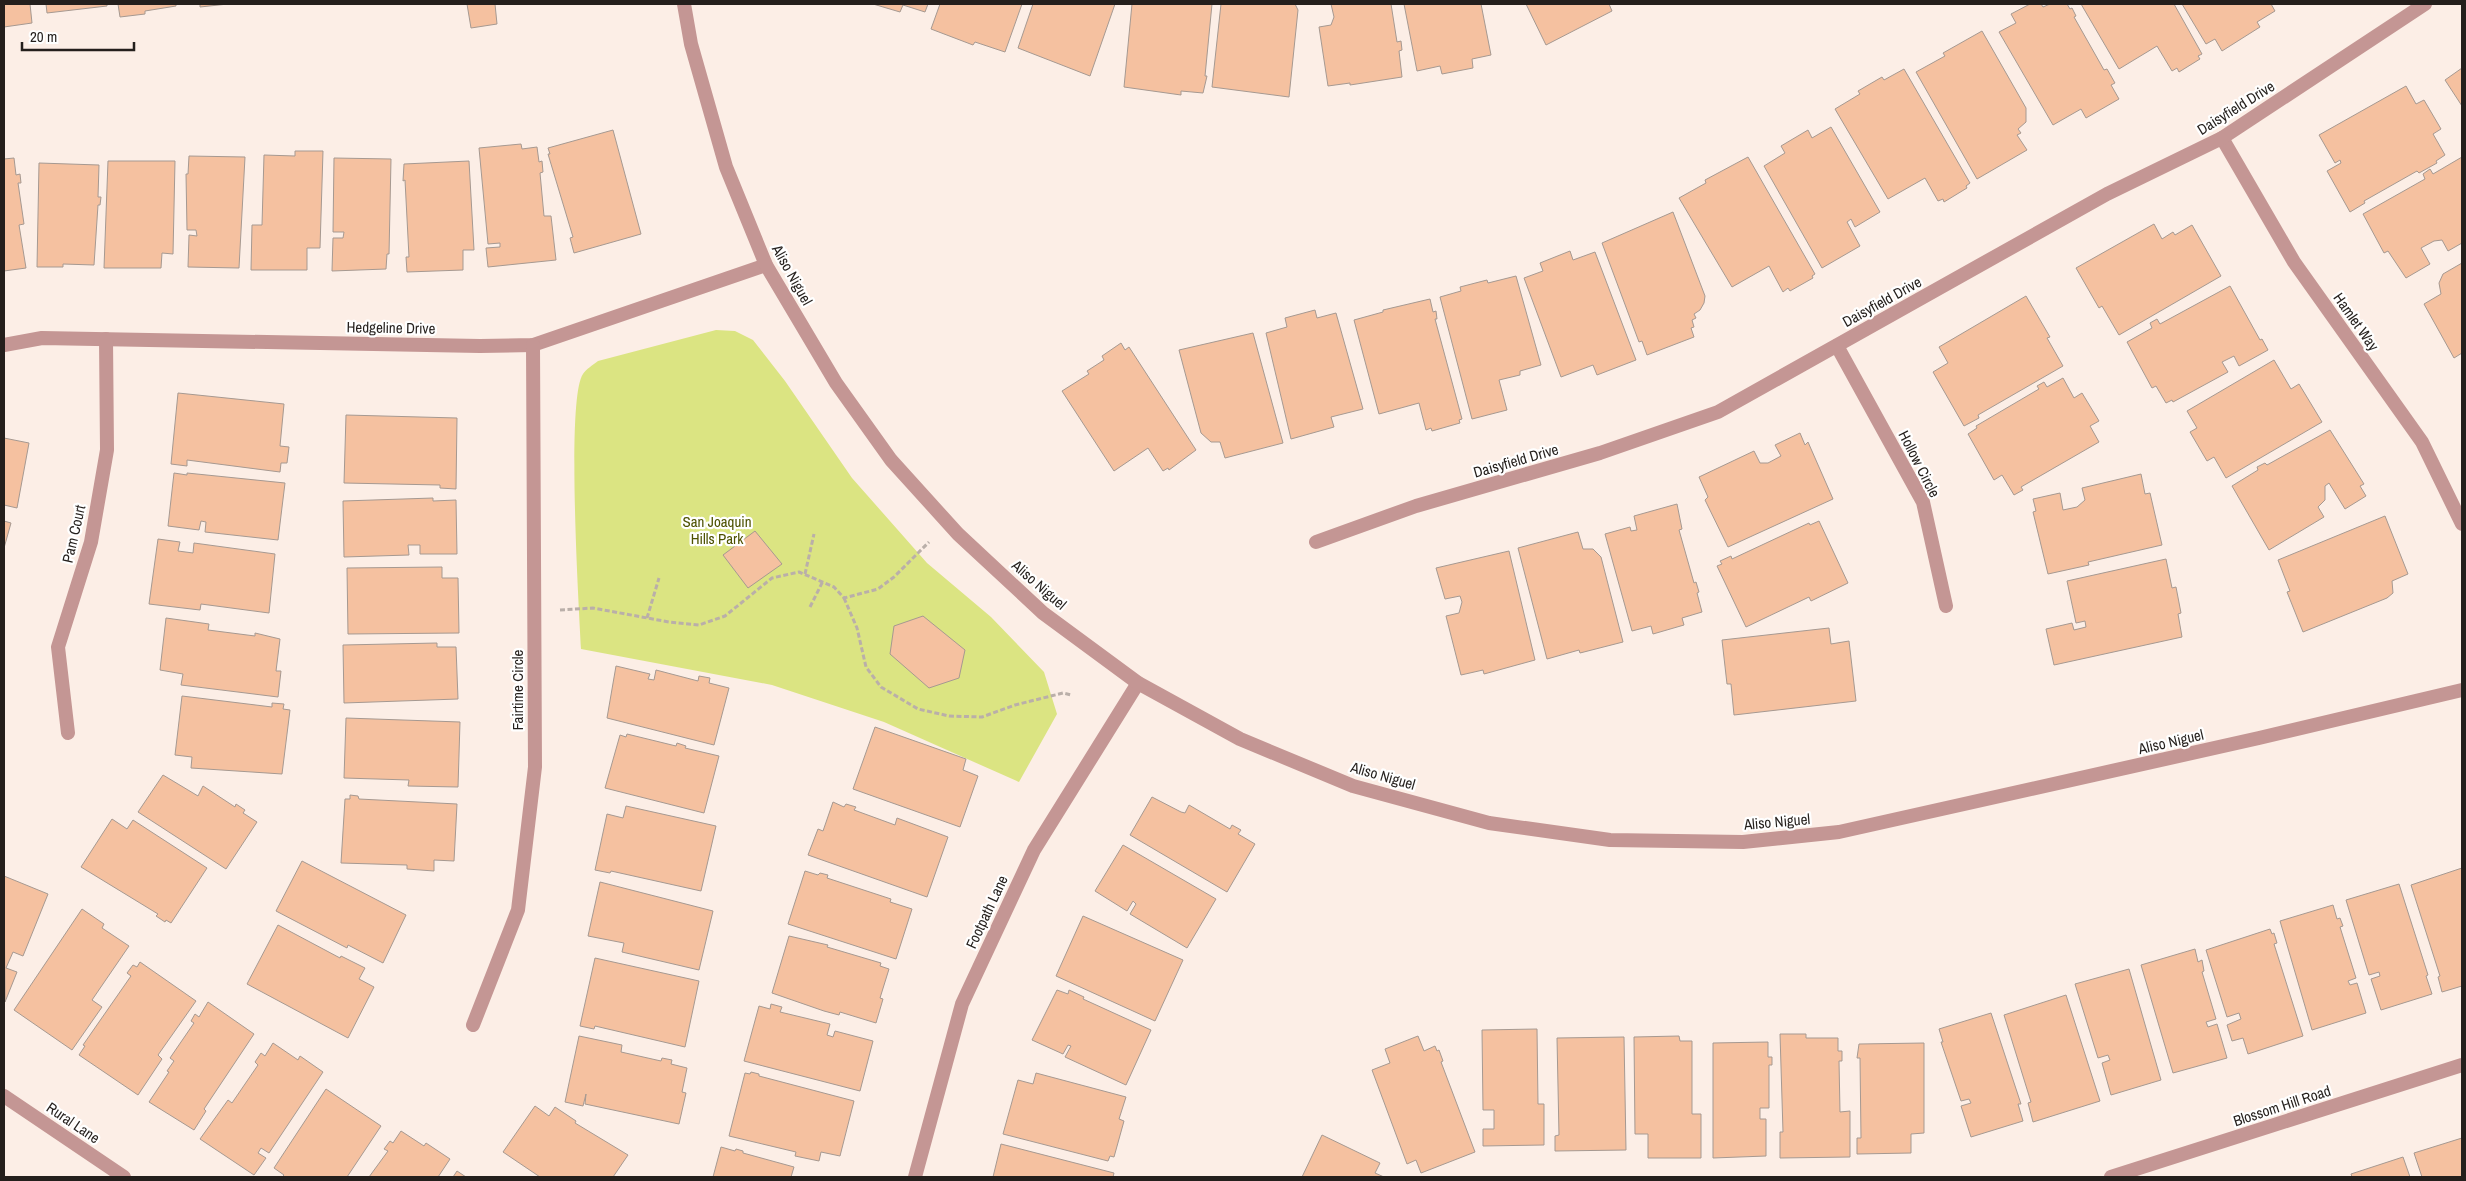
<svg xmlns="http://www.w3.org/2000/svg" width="2466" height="1181" font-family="'Archivo Narrow',sans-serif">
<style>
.green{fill:#dbe482}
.building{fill:#f5c1a0;stroke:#a69991}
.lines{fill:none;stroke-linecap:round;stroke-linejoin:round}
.path{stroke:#baafa9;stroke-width:3;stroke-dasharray:5 2.5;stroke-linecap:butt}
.minor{stroke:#c49694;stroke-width:14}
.tertiary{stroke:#c49694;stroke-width:14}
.labels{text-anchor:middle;stroke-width:4.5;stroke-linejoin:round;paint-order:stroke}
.street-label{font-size:15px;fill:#241f1c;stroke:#fff}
.park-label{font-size:15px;fill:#4d5101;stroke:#fff}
</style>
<rect width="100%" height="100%" fill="#fceee6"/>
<path class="green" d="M716 330 735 331 753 340 785 381 852 478 927 563 991 617 1044 672 1057 714 1019 782 884 722 772 685 581 649C579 608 566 398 583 374 586 369 593 365 598 361Z"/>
<g class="building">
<path d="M4 4H30L32 23 4 27Z"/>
<path d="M46 4H107V6L47 13Z"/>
<path d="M118 4H176V6L145 11V14L120 17Z"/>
<path d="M200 4H228L200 7Z"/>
<path d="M467 4H495L497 24 471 28Z"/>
<path d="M873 4H928L925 12 903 5 900 12Z"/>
<path d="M940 4H1022L1005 52 975 42 973 45 931 29Z"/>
<path d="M1033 4H1115L1090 76 1018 48Z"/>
<path d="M1132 4H1212L1205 76H1207L1203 93 1181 91V95L1124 87Z"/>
<path d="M1221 4H1295L1298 10 1289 97 1212 87Z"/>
<path d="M1331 4H1391L1397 42 1401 41 1402 50 1399 51 1402 77 1350 85V83L1328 86 1319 27 1331 25 1334 17Z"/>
<path d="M1404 4H1481L1491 55 1472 59 1473 68 1442 74 1440 66 1417 71Z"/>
<path d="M1526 4H1609L1612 11 1546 45Z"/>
<path d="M2030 4H2041L2043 7 2050 4H2067L2070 9 2072 8 2076 16 2074 17 2104 70 2107 69 2115 83 2111 85 2119 99 2086 118 2081 109 2053 125 1999 32 2016 23 2011 14Z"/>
<path d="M2081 4H2174L2202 54 2198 56 2200 59 2179 72 2177 68 2172 71 2157 46 2119 69Z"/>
<path d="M2182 4H2271L2275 11 2257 22 2260 27 2222 51 2215 39 2206 44Z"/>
<path d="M1982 31 2026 108V122L2018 129 2021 133 2017 135 2027 150 1977 179 1916 72 1945 56 1943 53Z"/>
<path d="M2462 68V106L2445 80Z"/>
<path d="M1904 69 1970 183 1966 186 1967 188 1944 202 1943 199 1938 201 1925 178 1888 199 1835 109 1860 94 1858 91 1882 77 1884 80Z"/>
<path d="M2406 86 2416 104 2424 100 2441 129 2433 134 2445 155 2436 161 2437 163 2419 173 2417 171 2364 201 2365 203 2350 212 2327 171 2341 163 2340 160 2335 163 2319 135Z"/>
<path d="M1831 127 1880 212 1855 227 1851 219 1847 222 1860 246 1822 268 1764 166 1785 153 1781 146 1808 130 1812 138Z"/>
<path d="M613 130 641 234 574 253 570 238 573 237 548 154H550L548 148Z"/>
<path d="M521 144 522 149 537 147 539 162 542 161 543 172 540 173 544 216H551L556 260 488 267 486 248 500 247V243L488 244 479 148Z"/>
<path d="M295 151H323L320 248H307V270H251L252 225H262L264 155 295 156Z"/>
<path d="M189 156 245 157 239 268 188 267 189 235 197 236 196 230H187L186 174H188Z"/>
<path d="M1748 157 1815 274 1812 276 1813 278 1790 291 1788 288 1783 292 1769 266 1732 287 1679 198 1706 183 1705 180Z"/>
<path d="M2462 157V243L2448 251 2442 240 2434 241 2421 248 2430 264 2406 278 2388 251 2384 253 2363 214 2425 179 2423 174 2430 169 2433 174Z"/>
<path d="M14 158 16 175 20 174 21 183H18L24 224 19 225 26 268 4 271V159Z"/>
<path d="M334 158 391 159 389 254H387L386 269 332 271 333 238H343L344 232H333Z"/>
<path d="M108 161H175L173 254 162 253 161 268H104Z"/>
<path d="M469 161 474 250H463V270L407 272 406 257H409L405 180 403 181 404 164Z"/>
<path d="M39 163 99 165 98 197H101L100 205H98L94 265 63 264V267H37Z"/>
<path d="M1673 212 1705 296 1704 303 1700 310 1694 314 1696 318 1692 320 1694 327 1691 328 1694 337 1647 355 1642 341 1639 342 1602 243Z"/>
<path d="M2154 224 2162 239 2173 232 2175 235 2192 225 2221 276 2119 335 2102 306 2099 308 2076 268Z"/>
<path d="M1570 251 1573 260 1595 252 1636 360 1597 375 1593 365 1561 377 1524 278 1543 271 1540 263Z"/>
<path d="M2462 263V353L2454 358 2424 304 2441 294 2439 283 2443 274Z"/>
<path d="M1516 276 1541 365 1520 371V375L1499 380 1507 410 1472 419 1440 297 1461 291 1460 287 1487 280 1488 283Z"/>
<path d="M2230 286 2260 340 2262 339 2268 350 2239 366 2234 356 2222 362 2228 372 2173 402 2172 400 2166 403 2156 386 2152 388 2127 342 2152 328 2150 323 2157 319 2160 324Z"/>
<path d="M2026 296 2050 337 2047 338 2063 366 1978 415 1979 418 1964 426 1933 372 1948 363 1939 347Z"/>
<path d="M1430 299 1433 312 1436 311 1437 319H1435L1462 419 1459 420 1460 423 1432 431 1431 428 1426 430 1419 403 1379 414 1354 320 1383 312V310Z"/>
<path d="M1315 310 1317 318 1336 313 1363 409 1331 417 1334 427 1291 439 1266 333 1287 327 1285 318Z"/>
<path d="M1253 333 1283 443 1225 458 1220 442H1211L1201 433 1179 350Z"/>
<path d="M1121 343 1125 350 1129 347 1196 450 1169 470 1168 468 1163 471 1148 448 1114 471 1062 391 1089 374 1087 371 1104 360 1102 356Z"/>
<path d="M2274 360 2291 389 2299 384 2322 422 2226 478 2214 457 2207 461 2190 432 2197 428 2187 411Z"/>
<path d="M2063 378 2074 398 2082 393 2099 421 2090 426 2099 442 2021 487 2023 490 2014 495 2002 475 1994 480 1968 434 1977 428 1976 426 2039 389 2037 386 2044 382 2047 387Z"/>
<path d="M178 393 284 404 280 446 289 447 287 463H281L280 472 187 460V466L171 464Z"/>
<path d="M346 415 457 418 456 489 440 488V485L344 483Z"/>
<path d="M2330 430 2364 484 2360 486 2366 496 2345 509 2329 483 2325 486V500L2318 507 2324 517 2269 550 2232 486 2258 470 2257 467 2265 463 2267 465Z"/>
<path d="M1800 433 1805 445 1808 442 1833 499 1728 547 1705 500 1708 497 1699 477 1754 451 1760 463H1768L1781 456 1775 445Z"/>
<path d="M4 438 29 443 17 508 4 505Z"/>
<path d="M174 473 187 475V473L285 483 278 540 205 532 206 522 201 521 199 530 168 526Z"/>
<path d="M2141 474 2145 494 2150 493 2162 545 2088 562 2089 565 2048 574 2033 512 2036 511 2033 499 2060 493 2063 510 2077 507 2085 500 2082 488Z"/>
<path d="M433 498V501L456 500 457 554H420V545H408L409 555 344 557 343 501Z"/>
<path d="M1677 504 1682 529 1679 530 1694 583 1696 582 1699 592 1697 593 1702 612 1682 618 1684 625 1653 634 1651 626 1632 631 1605 534 1630 527 1631 531 1637 530 1634 516Z"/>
<path d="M2385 516 2408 574 2392 581 2393 593 2387 598 2303 632 2287 592 2290 591 2278 560Z"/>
<path d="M4 521 11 523 4 548Z"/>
<path d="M1819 521 1848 583 1811 601 1809 597 1746 627 1717 566 1722 564 1720 561 1731 556 1732 559 1809 523 1810 525Z"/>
<path d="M755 531 782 564 748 588 723 555Z"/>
<path d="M1578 532 1583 549H1593L1601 557 1623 642 1580 653 1579 650 1547 659 1518 548Z"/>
<path d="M158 539 180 542 178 551 193 553 194 543 275 554 269 613 201 604 200 610 149 604Z"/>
<path d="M1509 551 1535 660 1484 674 1483 670 1461 675 1446 616 1459 613 1462 602 1460 596 1445 599 1436 568Z"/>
<path d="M2166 559 2172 588 2176 587 2181 613 2178 614 2182 637 2054 665 2046 629 2072 623 2074 630 2086 627 2085 621 2076 623 2067 581Z"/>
<path d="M442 567V578H458L459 633 348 634 347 568Z"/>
<path d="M923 616 965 650 959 678 929 688 890 654 894 626Z"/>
<path d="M166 618 209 624 208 630 255 636V633L280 639 276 671H281L278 697 181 685 183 674 160 670Z"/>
<path d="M1829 628 1831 644 1849 641 1856 701 1734 715 1731 684H1727L1722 640Z"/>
<path d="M437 643V647H456L458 699 344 703 343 645Z"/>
<path d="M616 666 650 674 648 679 654 680 656 670 698 681 699 676 710 678 709 683 729 688 714 745 607 718Z"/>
<path d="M182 696 272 707V703L284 704 283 709 290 710 282 774 191 768 192 757 175 755Z"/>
<path d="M346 718 460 722 458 787 408 786 409 780 344 778Z"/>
<path d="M875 727 966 759 963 770 978 776 960 827 853 789Z"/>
<path d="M627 734 676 746 677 743 686 746 685 748 719 756 704 813 605 788 620 735 626 737Z"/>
<path d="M163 775 198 796 203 786 235 807 236 804 245 810 243 813 257 822 226 869 138 812Z"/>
<path d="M350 795 358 796 359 799 457 804 454 861 434 860V871L407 869V865L341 863 345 799H350Z"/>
<path d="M1152 797 1181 812 1185 813 1189 805 1230 829 1232 825 1241 830 1238 834 1255 844 1227 892 1130 835Z"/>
<path d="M833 802 844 807 846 804 856 807 854 810 895 825 897 818 948 837 927 897 808 855 818 829 823 831Z"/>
<path d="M626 806 716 826 701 891 611 871 610 873 595 870 607 814 623 818Z"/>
<path d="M112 819 127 829 133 820 207 868 171 923 166 920 165 922 156 916 158 914 81 867Z"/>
<path d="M1123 845 1216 899 1187 948 1130 914 1136 904 1133 901 1127 911 1095 891Z"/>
<path d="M302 861 406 915 383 963 348 945 347 948 276 911Z"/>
<path d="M2462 868V986L2442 992 2438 977 2440 976 2411 885Z"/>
<path d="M805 871 818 875 820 873 828 875 827 878 891 899 890 902 912 909 896 959 788 924Z"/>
<path d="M4 876 48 894 23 956 13 952 6 968 17 972 5 1002Z"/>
<path d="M600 882 713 911 699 970 622 952 624 943 588 936Z"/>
<path d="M2399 884 2428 975 2426 976 2432 994 2381 1010 2371 979 2380 976 2379 972 2369 975 2346 900Z"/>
<path d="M2333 905 2337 919 2340 918 2343 926 2340 927 2356 978 2348 981 2350 985 2357 983 2366 1013 2312 1030 2280 921Z"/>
<path d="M82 909 104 924 102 928 129 946 92 1000 102 1007 72 1050 14 1010Z"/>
<path d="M1083 916 1183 960 1155 1021 1056 976Z"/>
<path d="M278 925 340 958 341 956 365 968 359 979 374 987 348 1038 247 984Z"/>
<path d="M2270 929 2272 934 2274 933 2277 943 2274 944 2303 1036 2248 1054 2243 1038 2232 1041 2227 1025 2241 1019 2239 1013 2227 1017 2206 950Z"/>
<path d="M789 936 828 945 827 947 881 963 880 966 889 969 880 998 883 999 876 1023 840 1012 839 1015 824 1011 772 993Z"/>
<path d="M2195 949 2198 962 2202 960 2204 971 2202 972 2216 1019 2206 1022 2208 1027 2217 1024 2227 1058 2173 1073 2141 965Z"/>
<path d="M595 958 699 981 685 1047 595 1026 594 1029 580 1026Z"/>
<path d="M140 962 196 1001 158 1055 162 1059 138 1095 79 1055 85 1046 83 1045 131 976 127 973 133 965 137 967Z"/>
<path d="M2129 969 2161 1080 2111 1095 2102 1063 2110 1060 2108 1055 2098 1058 2075 984Z"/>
<path d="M1057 990 1068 994 1069 990 1084 997 1083 999 1151 1030 1126 1085 1065 1057 1071 1046 1068 1045 1063 1054 1032 1040Z"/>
<path d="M2066 995 2100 1101 2033 1122 2028 1103 2031 1102 2004 1015Z"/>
<path d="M208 1002 254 1034 204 1109 206 1111 194 1130 149 1102 169 1072 167 1071 174 1061 170 1058 194 1023 191 1021 195 1014 199 1017Z"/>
<path d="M771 1004 782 1007 780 1012 830 1024 827 1035 833 1037 835 1031 873 1041 860 1091 744 1061 759 1006 770 1009Z"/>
<path d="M1991 1013 2021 1104H2018L2023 1121 1971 1137 1961 1106 1971 1103 1969 1099 1961 1101 1941 1042H1943L1939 1029Z"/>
<path d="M1537 1029 1538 1104H1544V1145L1483 1146V1129H1494V1110H1483L1482 1030Z"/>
<path d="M1780 1034H1806V1038H1838V1051H1842V1061H1839L1840 1112 1850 1111V1157L1780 1158V1132H1783Z"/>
<path d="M579 1036 622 1045 621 1052 661 1061 662 1058 672 1060 671 1064 687 1068 682 1092 686 1093 679 1124 585 1104 586 1094 583 1106 565 1102Z"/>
<path d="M1418 1036 1424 1051 1435 1046 1437 1051 1439 1050 1443 1061 1441 1062 1475 1152 1421 1173 1416 1160 1407 1164 1372 1070 1390 1063 1385 1049Z"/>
<path d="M1679 1036 1680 1041H1692V1114H1701V1158H1648V1134H1635L1634 1037Z"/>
<path d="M1624 1037 1626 1150 1555 1151V1136L1559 1135 1557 1038Z"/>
<path d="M1768 1042V1057H1772V1065H1769V1108H1760V1119H1766V1156L1713 1158V1043Z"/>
<path d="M273 1043 298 1060 300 1056 323 1072 269 1153 261 1148 258 1153 266 1158 254 1175 200 1139 228 1100 232 1103 258 1065 255 1062 261 1053 265 1056Z"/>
<path d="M1924 1043V1133L1911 1134V1153L1857 1154V1138H1861L1860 1058H1857L1859 1044Z"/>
<path d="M751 1072 759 1074V1076L854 1101 840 1156 821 1152 819 1161 795 1156 796 1152 729 1136 745 1073 750 1074Z"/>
<path d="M1036 1073 1126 1097 1119 1119 1124 1121 1114 1157 1110 1156 1108 1161 1003 1134 1018 1080 1033 1084Z"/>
<path d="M326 1089 381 1126 347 1177H282L284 1175 274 1168Z"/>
<path d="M535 1106 549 1116 555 1107 576 1121 575 1123 628 1155 613 1177H540L503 1152Z"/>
<path d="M401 1131 424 1146 426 1143 450 1159 438 1177H369L388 1151 384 1149 390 1141 393 1143Z"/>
<path d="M1322 1135 1380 1163 1375 1173 1384 1177H1302Z"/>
<path d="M2462 1138V1177H2422L2414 1153Z"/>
<path d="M1001 1144 1114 1173 1113 1177H993Z"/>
<path d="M721 1147 735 1151 736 1149 743 1151V1153L794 1167 791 1177H713Z"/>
<path d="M2403 1157 2410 1177H2352L2351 1174Z"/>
<path d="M457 1171 466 1177H453Z"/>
</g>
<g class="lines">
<g class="path">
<path d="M805 574 814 534"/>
<path d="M844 598 857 628 866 667 881 687 918 709 949 716 982 717 1015 705 1063 693 1071 695"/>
<path d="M810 607 823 581"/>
<path d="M560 610 593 608 669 622 699 625 725 616 772 578 799 572 834 587 844 598 878 589 894 577 929 542"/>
<path d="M647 618 659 578"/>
</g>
<g class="minor">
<path d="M2222 138 2294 262 2422 442 2462 524"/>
<path d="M4 345 42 338 480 346 533 345 766 265"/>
<path d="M1837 346 1923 502 1946 606"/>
<path d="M1316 542 1416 506 1600 453 1718 412 2107 194 2222 138 2425 4"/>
<path d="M68 733 58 647 91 542 107 450 106 339"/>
<path d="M473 1025 518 910 535 767 533 345"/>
<path d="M4 1096 124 1177"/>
<path d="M915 1177 962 1004 1034 850 1138 683"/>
<path d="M2111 1177 2462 1065"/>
</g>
<path class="tertiary" d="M684 4 691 44 726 167 766 265 836 383 891 460 958 534 1043 613 1138 683 1240 739 1353 786 1489 823 1610 840 1743 842 1839 832 2259 738 2462 690"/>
</g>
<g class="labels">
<g class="street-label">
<text transform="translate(2236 108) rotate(-32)" y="5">Daisyfield Drive</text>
<text transform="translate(792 275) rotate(61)" y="5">Aliso Niguel</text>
<text transform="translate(1882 302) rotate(-29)" y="5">Daisyfield Drive</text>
<text transform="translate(2356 322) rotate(55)" y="5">Hamlet Way</text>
<text transform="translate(391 328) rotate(1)" y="5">Hedgeline Drive</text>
<text transform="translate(1516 461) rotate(-16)" y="5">Daisyfield Drive</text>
<text transform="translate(1919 464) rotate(63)" y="5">Hollow Circle</text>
<text transform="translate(74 534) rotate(-77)" y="5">Pam Court</text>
<text transform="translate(1039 585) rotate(41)" y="5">Aliso Niguel</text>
<text transform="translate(518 690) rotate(-90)" y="5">Fairtime Circle</text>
<text transform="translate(2171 742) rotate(-13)" y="5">Aliso Niguel</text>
<text transform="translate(1383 776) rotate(16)" y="5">Aliso Niguel</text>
<text transform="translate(1777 822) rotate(-5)" y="5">Aliso Niguel</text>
<text transform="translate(987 912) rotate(-65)" y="5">Footpath Lane</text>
<text transform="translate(2282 1106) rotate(-18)" y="5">Blossom Hill Road</text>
<text transform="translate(73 1123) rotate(34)" y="5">Rural Lane</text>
</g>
<g class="park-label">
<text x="717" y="527">San Joaquin<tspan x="717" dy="17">Hills Park</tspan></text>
</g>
</g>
<rect width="2466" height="1181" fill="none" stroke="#241f1c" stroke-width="10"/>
<path d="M22 42v8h112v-8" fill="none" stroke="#241f1c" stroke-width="2.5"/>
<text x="30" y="42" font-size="15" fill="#241f1c" stroke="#ffffff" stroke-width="4" paint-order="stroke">20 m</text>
</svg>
